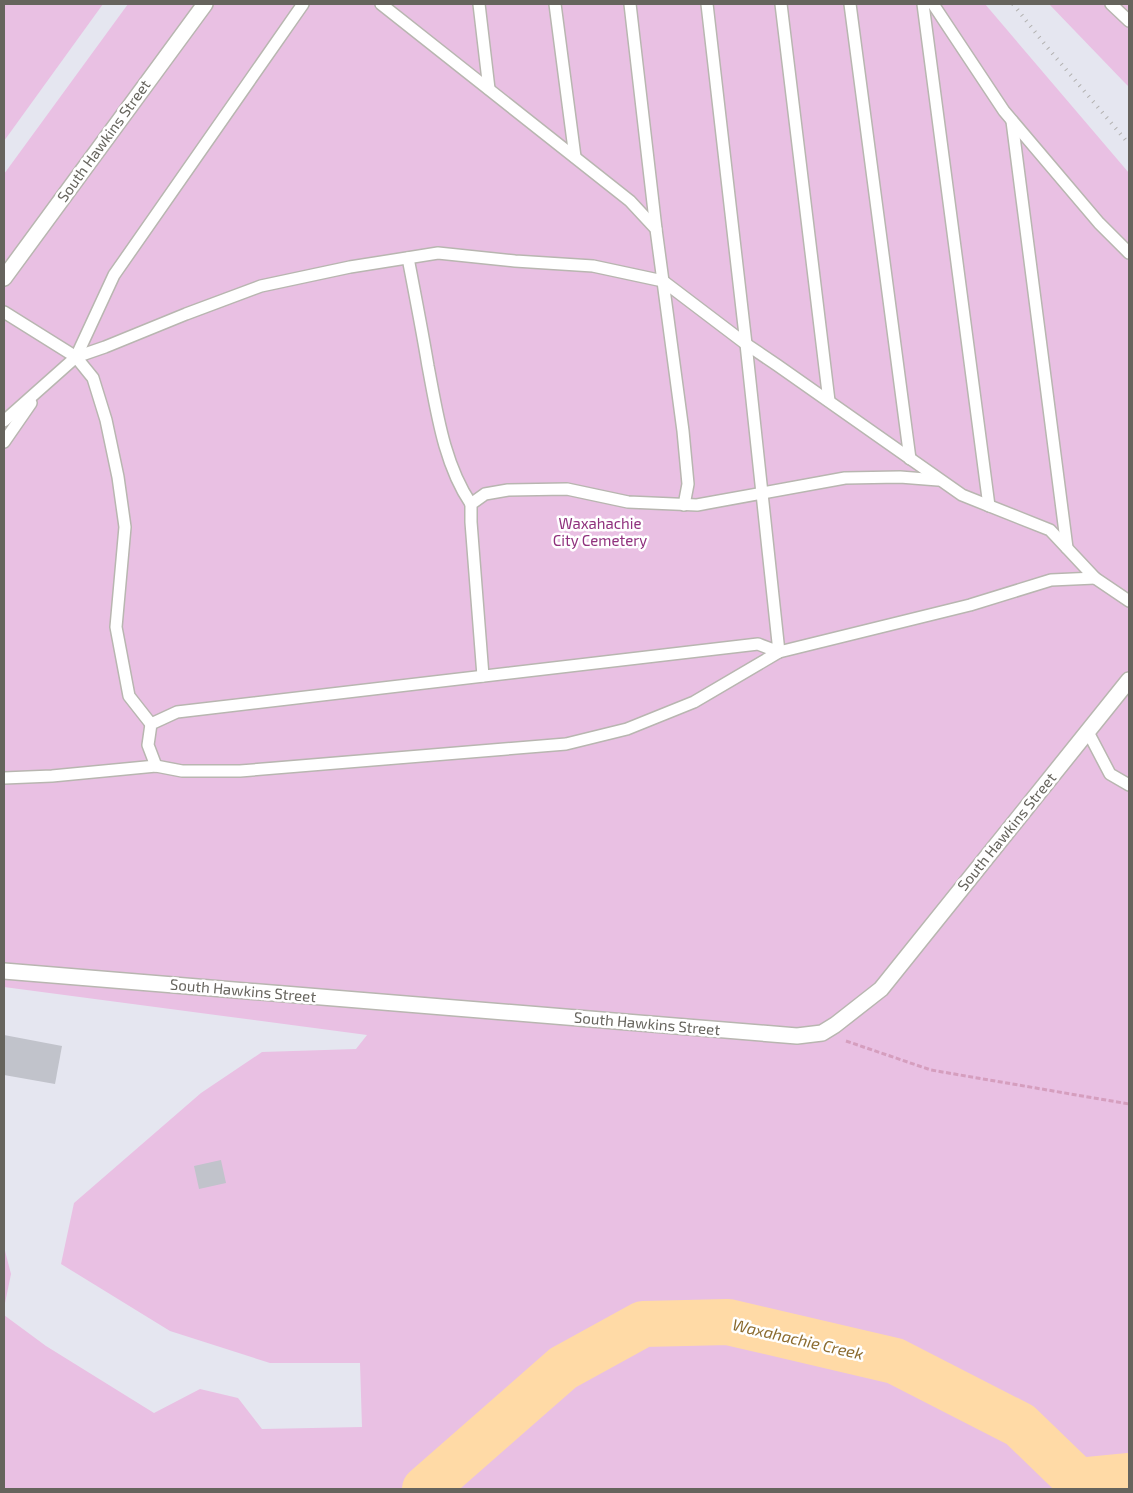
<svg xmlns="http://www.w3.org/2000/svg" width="1133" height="1493" font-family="'Exo 2',sans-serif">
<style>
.green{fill:#e9c0e3}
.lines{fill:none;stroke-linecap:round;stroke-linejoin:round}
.river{stroke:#ffdaa6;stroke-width:46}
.building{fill:#c1c3cb}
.lane-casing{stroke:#b8b6b0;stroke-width:14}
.street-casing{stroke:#b8b6b0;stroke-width:18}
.path{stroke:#d59ebe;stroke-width:3;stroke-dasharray:5 2.5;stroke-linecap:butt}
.lane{stroke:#fff;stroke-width:11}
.street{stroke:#fff;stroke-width:15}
.rail{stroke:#b2b1b0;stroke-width:4;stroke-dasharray:1 6;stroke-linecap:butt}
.labels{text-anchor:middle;stroke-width:5;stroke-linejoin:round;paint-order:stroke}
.street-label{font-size:15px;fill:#66645d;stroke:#fff}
.park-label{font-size:15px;fill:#90327e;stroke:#fff}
.water-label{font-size:16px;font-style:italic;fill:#8b6b2f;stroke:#fff}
</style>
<rect width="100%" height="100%" fill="#e5e6f0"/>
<g class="green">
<path d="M4 4H103L4 141Z"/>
<path d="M128 4H985L1129 173V1489H4V1315L46 1346 154 1413 200 1389 238 1398 262 1429 362 1427 360 1363H270L170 1331 61 1264 74 1203 201 1093 262 1052 356 1049 367 1035 4 987V174Z"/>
<path d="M1049 4H1129V87L1125 83Z"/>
<path d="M4 1247 11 1274 4 1308Z"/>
</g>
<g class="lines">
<path class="river" d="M425 1489 563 1368 643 1324 728 1322 895 1361 1020 1425 1078 1481 1129 1476"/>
</g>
<g class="building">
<path d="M4 1035 62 1046 55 1084 4 1075Z"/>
<path d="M221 1160 226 1183 199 1189 194 1166Z"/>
</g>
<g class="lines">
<g class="lane-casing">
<g id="lane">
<path d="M381 4 630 201 656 229 683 431 688 484 684 505"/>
<path d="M479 4 489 89"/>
<path d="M555 4 575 157"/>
<path d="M630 4 656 229"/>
<path d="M781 4 829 401"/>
<path d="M850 4 910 459"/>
<path d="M923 4 989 506"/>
<path d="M933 4 1004 111 1099 223 1129 253"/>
<path d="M1111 4 1129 21"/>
<path d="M1012 121 1067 548"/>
<path d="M408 258C415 294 422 330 428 366 437 413 444 464 471 504"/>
<path d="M4 312 76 357 93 378 106 420 118 477 125 527 116 627 129 696 151 724"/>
<path d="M76 357 114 275 303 4"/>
<path d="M4 421 76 357 105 347 186 314 261 286 350 267 438 253 515 261 593 266 663 281 746 344 777 365 962 495 1050 530 1095 578 1129 601"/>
<path d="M4 442 31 403"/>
<path d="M483 676 471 522V504L485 494 508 490 567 489 628 502 697 505 845 478 900 477 938 480"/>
<path d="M1088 732 1110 774 1129 785"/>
<path d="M156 766 148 745 151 724 177 712 758 644 779 652 746 344 707 4"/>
<path d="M4 778 52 776 156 766 182 771H240L566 744 627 729 694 702 779 652 970 605 1051 580 1095 578"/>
</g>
</g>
<g class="street-casing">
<g id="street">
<path d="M4 278 205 4"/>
<path d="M4 971 797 1036 822 1033 835 1025 881 989 1129 680"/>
</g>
</g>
<path class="path" d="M846 1041 931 1070 1129 1104"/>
<use href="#lane" class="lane"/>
<use href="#street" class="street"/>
<path class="rail" d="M1013 4 1047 47 1129 144"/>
</g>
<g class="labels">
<g class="street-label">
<text transform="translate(104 141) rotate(-54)" y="5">South Hawkins Street</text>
<text transform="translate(1007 832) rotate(-51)" y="5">South Hawkins Street</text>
<text transform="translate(243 991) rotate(5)" y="5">South Hawkins Street</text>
<text transform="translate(647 1024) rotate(5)" y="5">South Hawkins Street</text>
</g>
<g class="park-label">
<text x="600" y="529">Waxahachie<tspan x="600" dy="17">City Cemetery</tspan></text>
</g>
<g class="water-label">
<text transform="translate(798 1339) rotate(13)" y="6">Waxahachie Creek</text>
</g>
</g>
<rect width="1133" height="1493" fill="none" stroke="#66645d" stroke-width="10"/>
</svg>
